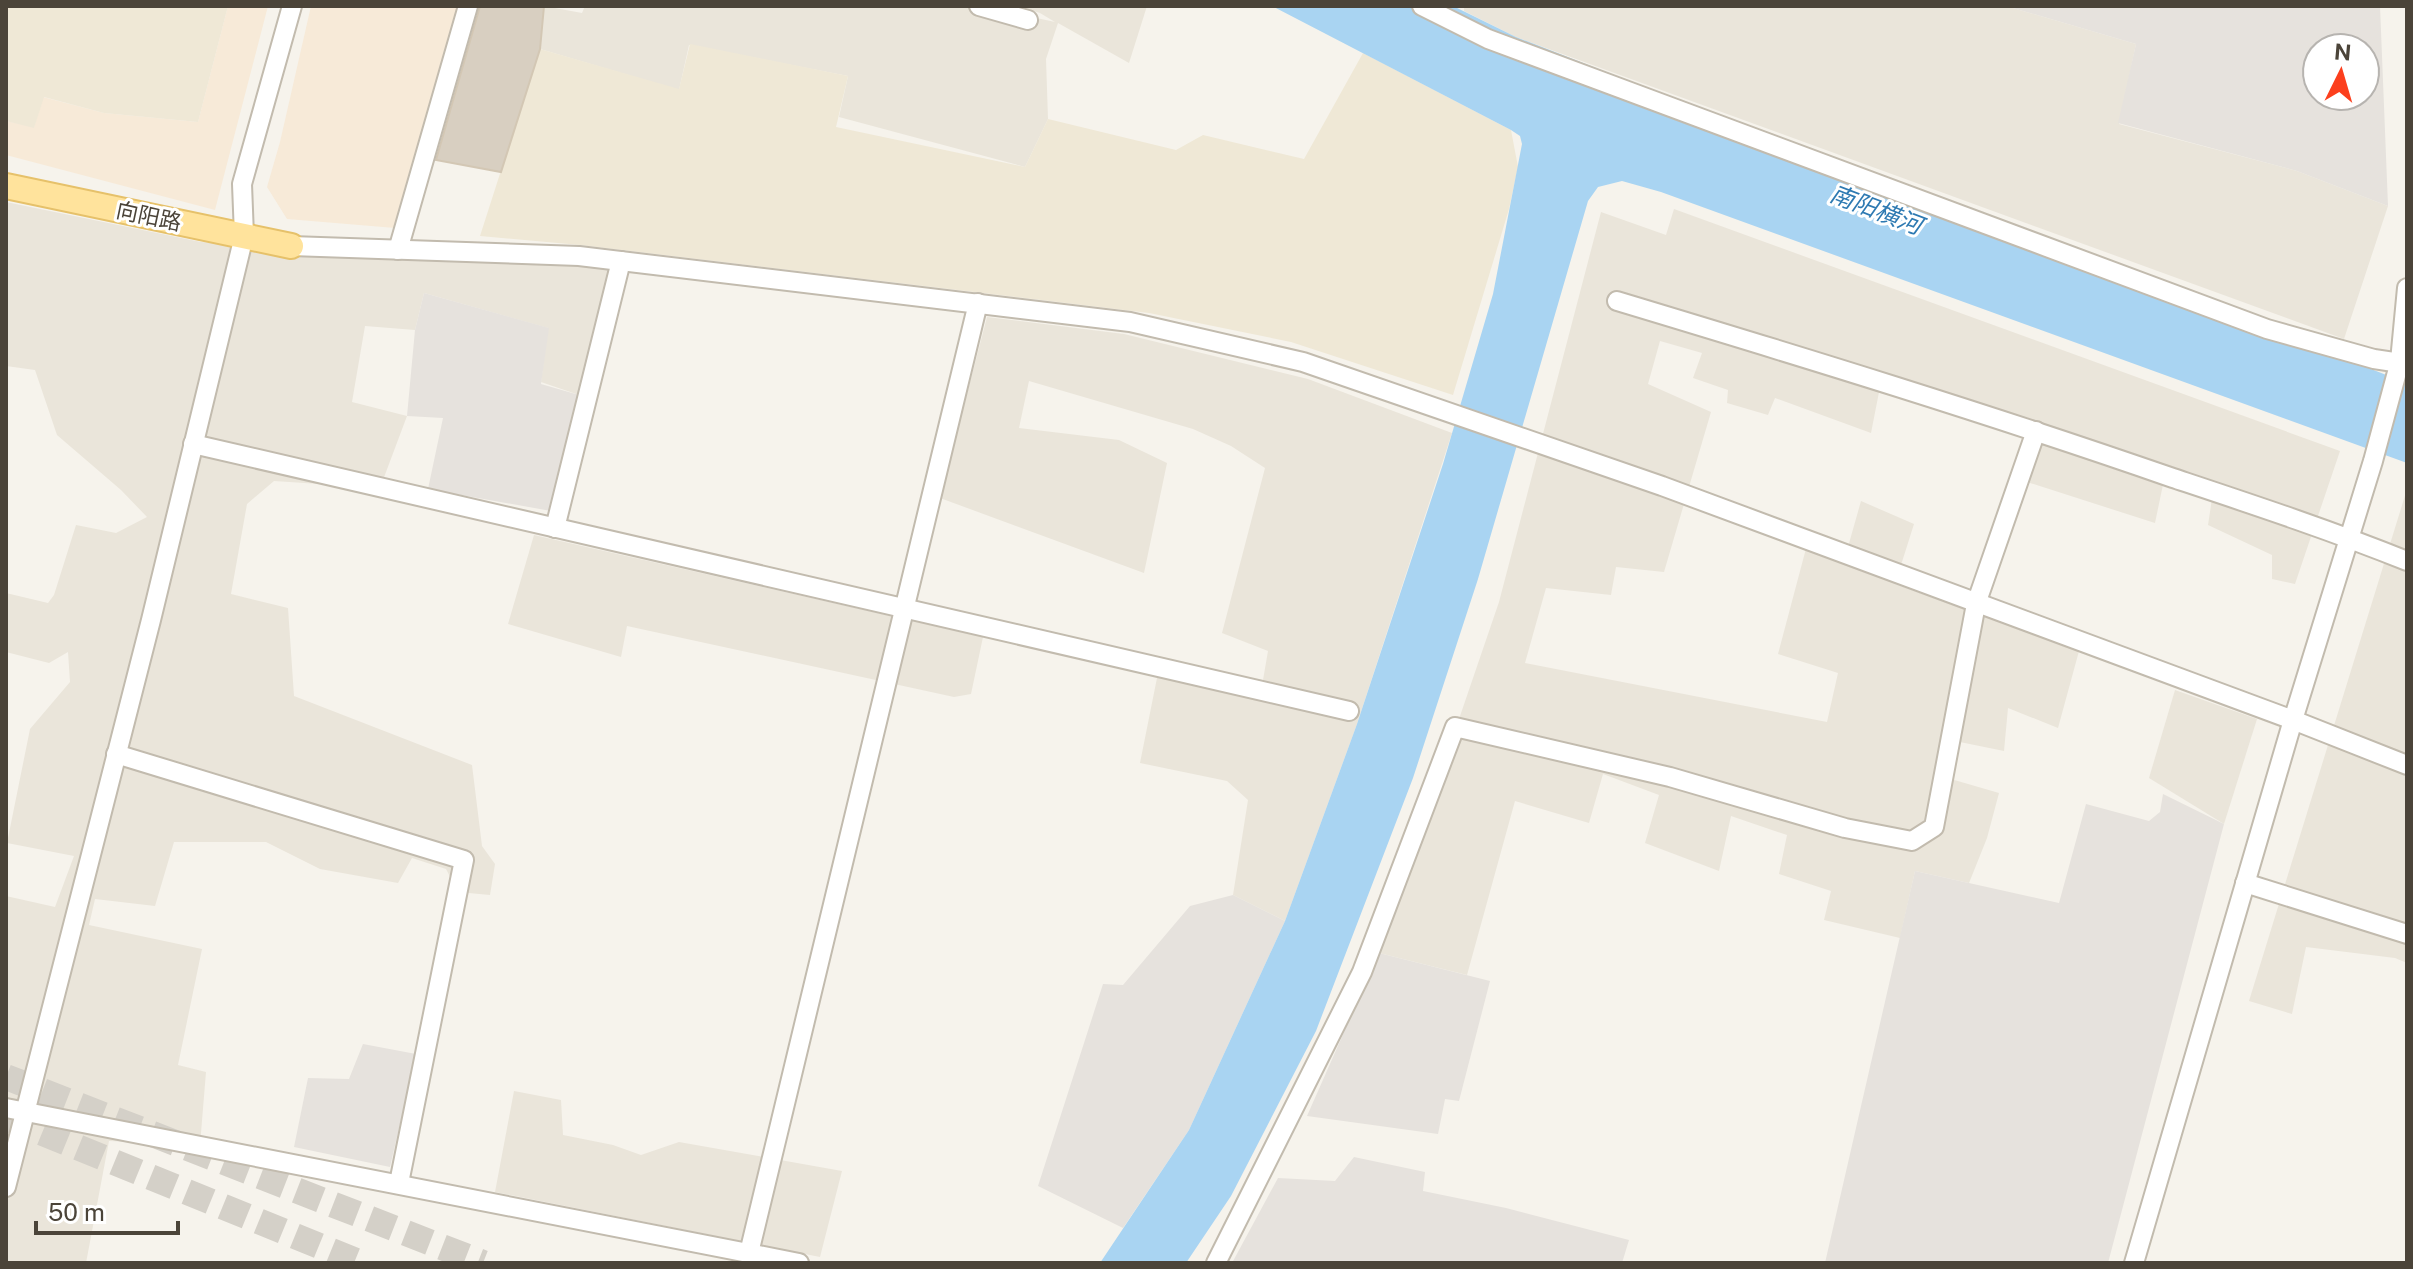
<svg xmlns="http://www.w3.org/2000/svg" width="2413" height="1269" font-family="'Public Sans','Noto Sans SC',sans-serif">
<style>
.residential{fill:#eae5da}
.commercial{fill:#f7ead8}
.industrial{fill:#e6e2dd;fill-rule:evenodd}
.education{fill:#efe8d6}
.water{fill:#a9d4f2}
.building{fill:#d8cfc1;stroke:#d3c7b4;stroke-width:2}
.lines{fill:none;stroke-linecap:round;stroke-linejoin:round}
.highway-tunnel{stroke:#d4d0c8;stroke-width:26;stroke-dasharray:26 13;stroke-linecap:butt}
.minor-casing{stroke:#c2bbae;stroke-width:22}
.major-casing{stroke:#e6c16a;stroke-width:28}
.minor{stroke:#fff;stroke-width:18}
.major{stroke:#ffe39c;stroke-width:24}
.labels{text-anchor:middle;stroke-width:6;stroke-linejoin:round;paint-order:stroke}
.street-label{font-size:22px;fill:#4b4439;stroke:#fff}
.water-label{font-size:24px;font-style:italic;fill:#2e7ab2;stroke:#fff}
</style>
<rect width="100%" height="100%" fill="#f6f3ec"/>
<g class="residential">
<path d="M544 6 582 13 585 6H982L1055 22 1040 13 1018 6H1147L1129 63 1058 23 1046 59 1048 119 1025 167 839 117 848 76 689 45 679 90 540 49Z"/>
<path d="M1464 6H2006L2136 44 2119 124 2297 171 2388 206 2344 339 1516 37 1464 11Z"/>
<path d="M6 202 201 242 432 259 582 265 610 269 579 395 541 382 548 328 424 293 415 330 365 326 352 402 407 416 380 488 274 481 247 504 231 594 288 608 294 696 472 765 482 846 495 864 490 895 458 892 446 869 412 858 398 883 320 869 266 842H174L155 906 95 899 89 925 202 949 178 1065 206 1072 200 1145 109 1141 86 1263H6V896L55 907 74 856 7 843 30 729 70 682 68 652 49 663 6 652V593L48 603 54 595 76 525 116 533 147 517 121 490 57 435 35 370 6 366Z"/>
<path d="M1674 209 2340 451 2295 584 2272 579V555L2208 525 2213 492 2165 475 2155 523 2027 482 2036 432 1881 382 1871 433 1775 398 1768 415 1727 403 1728 390 1693 378 1702 353 1660 341 1648 384 1711 412 1664 572 1616 567 1611 595 1546 588 1525 663 1827 722 1838 673 1778 654 1808 541 1846 554 1861 501 1914 524 1895 584 2079 651 2058 728 2008 708 2004 751 1950 740 1944 777 1999 793 1987 838 1969 883 1915 871 1900 938 1824 920 1831 891 1779 874 1787 835 1731 816 1719 871 1645 843 1659 795 1603 774 1589 823 1515 801 1467 975 1379 953 1499 602 1601 212 1666 235Z"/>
<path d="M987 317 1124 334 1308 379 1452 433 1357 724 1285 921 1233 895 1248 800 1227 781 1140 763 1159 668 1263 680 1268 651 1222 633 1265 468 1231 446 1193 429 1029 381 1019 428 1119 440 1167 463 1144 573 940 498Z"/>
<path d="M2407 489V963L2395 958 2306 947 2292 1014 2249 1001Z"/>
<path d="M534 535 983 637 971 694 954 697 627 626 621 657 508 624Z"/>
<path d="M2175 690 2257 719 2224 824 2149 778Z"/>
<path d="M514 1091 561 1100 563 1135 613 1145 641 1155 679 1142 842 1171 820 1257 495 1192Z"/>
</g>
<g class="commercial">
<path d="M228 6H268L215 210 6 155V121L34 127 43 97 104 113 198 122Z"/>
<path d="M311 6H459L395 228 287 219 267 187 280 142Z"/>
</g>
<g class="industrial">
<path d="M2006 6H2380L2388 206 2297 171 2118 123 2136 44ZM2317 48H2365V96H2317Z"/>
<path d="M424 293 549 328 541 384 579 395 551 511 428 489 443 418 407 416 415 330Z"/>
<path d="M2163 794 2224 824 2108 1263H1825L1915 871 2059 903 2086 804 2149 821 2160 812Z"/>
<path d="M1233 895 1285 921 1189 1130 1123 1228 1038 1186 1103 984 1123 985 1190 906Z"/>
<path d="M1379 953 1490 981 1459 1101 1445 1099 1438 1134 1307 1116Z"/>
<path d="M363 1044 416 1054 390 1167 294 1147 308 1078 349 1079Z"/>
<path d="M1354 1157 1425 1172 1423 1191 1506 1208 1629 1240 1622 1263H1232L1278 1178 1335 1181Z"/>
</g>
<g class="education">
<path d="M6 6H228L198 122 104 113 44 97 34 128 6 121Z"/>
<path d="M690 44 848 76 836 127 1025 167 1048 119 1176 150 1203 135 1304 159 1363 53 1511 130 1518 167 1509 209 1453 395 1291 342 1149 313 580 245 480 236 540 49 679 89Z"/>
</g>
<path class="water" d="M1272 6H1453L1516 37 2407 383V463L1661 192 1622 181 1598 187 1588 201 1478 579 1413 778 1316 1031 1231 1196 1186 1263H1100L1189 1130 1285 921 1357 724 1443 464 1493 294 1522 144 1520 136 1511 130Z"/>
<path class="building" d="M480 6H544L540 49 501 172 436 160Z"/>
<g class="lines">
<g class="highway-tunnel">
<path d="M6 1077 483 1263"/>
<path d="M6 1118 361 1263"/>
</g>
<g class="minor-casing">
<g id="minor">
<path d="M979 6 1028 20"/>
<path d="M1422 6 1488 39 2267 329 2374 359 2407 364"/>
<path d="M291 246 579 256 1130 322 1303 362 1662 486 2293 720 2407 765"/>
<path d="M398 250 468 6"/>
<path d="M1617 301C1803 357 1989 414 2173 478 2251 504 2330 530 2407 561"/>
<path d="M193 444 1349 711"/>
<path d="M555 528 621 261"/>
<path d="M116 754 464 860 399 1183"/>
<path d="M2245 883 2407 934"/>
<path d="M6 1108 799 1263"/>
<path d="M6 1187 151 620 244 236 242 184 292 6"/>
<path d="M749 1253 978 303"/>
<path d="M1216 1263 1362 972 1455 727 1670 777 1845 828 1912 841 1934 827 1976 604 2036 431"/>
<path d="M2134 1263 2293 720 2373 461 2400 361 2407 288"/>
</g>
</g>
<g class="major-casing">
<path id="major" d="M6 186 291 246"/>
</g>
<use href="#minor" class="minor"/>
<use href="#major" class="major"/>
</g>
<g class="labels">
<g class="street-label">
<text transform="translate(149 216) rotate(12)" y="8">向阳路</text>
</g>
<g class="water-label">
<text transform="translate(1876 210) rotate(21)" y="8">南阳横河</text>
</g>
</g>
<rect width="2413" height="1269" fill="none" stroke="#4b4439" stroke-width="16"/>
<g transform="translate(2341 72) rotate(5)"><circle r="38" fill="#ffffff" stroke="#b7b4b0" stroke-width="2"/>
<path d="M0-6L14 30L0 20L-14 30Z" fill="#fc3f1d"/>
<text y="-12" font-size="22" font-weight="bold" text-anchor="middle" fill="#4b4439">N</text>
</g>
<path d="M36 1221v12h142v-12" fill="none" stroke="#4b4439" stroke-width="4"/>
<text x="48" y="1221" font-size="24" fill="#4b4439" stroke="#ffffff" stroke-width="6" paint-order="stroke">50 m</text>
</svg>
